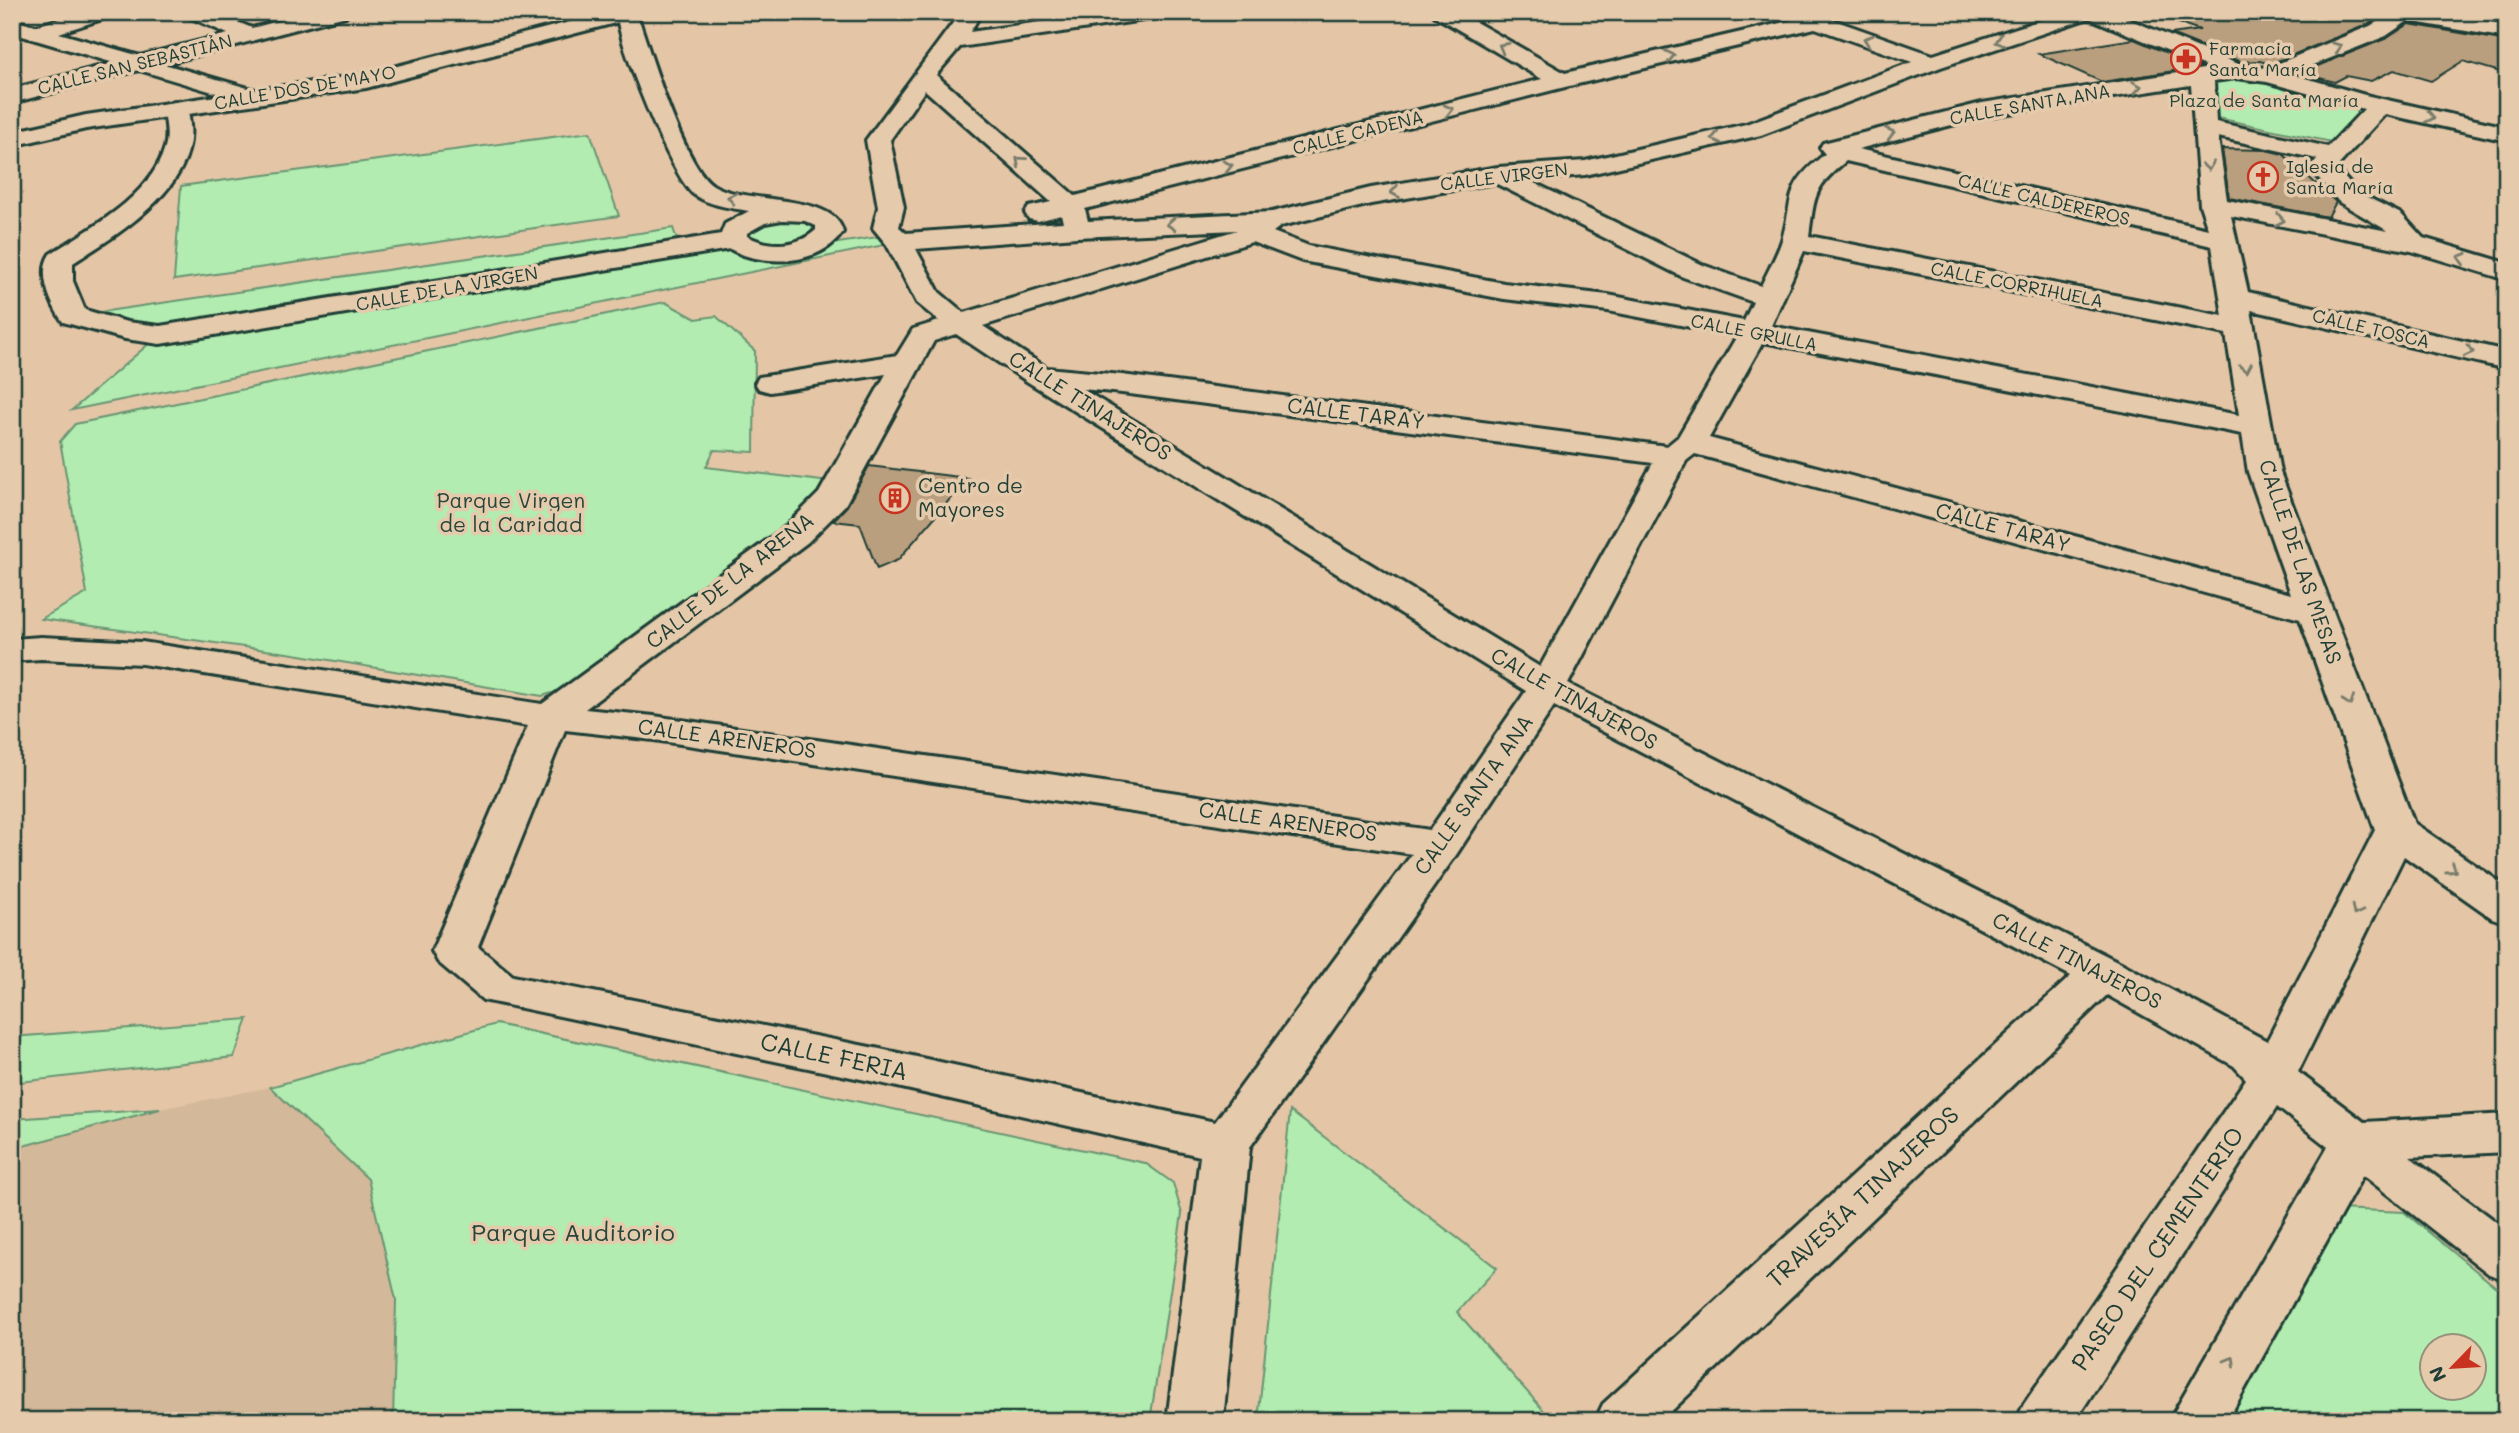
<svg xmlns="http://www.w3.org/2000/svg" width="2519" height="1433" font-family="Mali,sans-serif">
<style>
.built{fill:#d3b899}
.green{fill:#b2ecb0;stroke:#689472;stroke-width:2;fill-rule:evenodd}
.building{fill:#ba9f7f;stroke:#1f3d34;stroke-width:2}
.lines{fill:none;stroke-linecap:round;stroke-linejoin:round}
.minor-casing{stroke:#1f3d34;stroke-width:6}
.tertiary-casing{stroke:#1f3d34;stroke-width:6}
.minor{fill:#e5caac;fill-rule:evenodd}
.tertiary{fill:#e5caac;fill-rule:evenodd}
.oneway{stroke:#787c6a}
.labels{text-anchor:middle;stroke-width:7;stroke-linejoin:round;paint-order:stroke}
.far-poi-label{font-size:18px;fill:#1f3d34;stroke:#e5caac;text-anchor:start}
.far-street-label{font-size:18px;fill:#1f3d34;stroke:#e5caac}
.far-park-label{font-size:18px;fill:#26463a;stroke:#e5caac}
.street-label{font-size:21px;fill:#1f3d34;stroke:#e5caac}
.poi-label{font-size:21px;fill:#1f3d34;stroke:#e5caac;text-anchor:start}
.park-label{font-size:21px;fill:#26463a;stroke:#e5caac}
.near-street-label{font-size:24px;fill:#1f3d34;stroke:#e5caac}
.near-park-label{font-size:24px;fill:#26463a;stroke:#e5caac}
</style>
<rect width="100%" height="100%" fill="#e4c6a7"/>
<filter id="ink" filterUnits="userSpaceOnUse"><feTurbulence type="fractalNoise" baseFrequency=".0143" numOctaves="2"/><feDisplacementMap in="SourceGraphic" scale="14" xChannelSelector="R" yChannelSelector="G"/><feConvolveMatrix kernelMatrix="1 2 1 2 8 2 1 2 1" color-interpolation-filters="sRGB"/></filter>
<g filter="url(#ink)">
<path class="built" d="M270 1087 368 1179 396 1300 393 1421H12V1149L160 1109Z"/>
<g class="green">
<path d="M2236 71 2379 106 2341 144 2203 115 2202 78Z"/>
<path d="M590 132 619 216 174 280 181 186Z"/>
<path d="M802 219 813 227C809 252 765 244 747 242L744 228 759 220Z"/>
<path d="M673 228 680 249 734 240 778 252 891 235 899 242 72 410 159 335 73 316Z"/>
<path d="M665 302 696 319 716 316 755 351 754 452 714 450 706 467 830 482 794 529 569 688 542 696 294 654 41 619 87 593 60 441 75 424Z"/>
<path d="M248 1019 234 1057 12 1083V1037Z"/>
<path d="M496 1024 1145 1163 1173 1183 1182 1214 1150 1421H393L396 1300 368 1179 270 1087Z"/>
<path d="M160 1109 12 1149V1119Z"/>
<path d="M1290 1111 1497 1268 1457 1312 1553 1421H1258Z"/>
<path d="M2338 1209 2404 1212 2507 1296V1421H2228ZM2432 1346H2474V1388H2432Z"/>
</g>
<g class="building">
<path d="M2165 12H2383L2384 15 2369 24 2270 64 2260 61 2241 62 2171 34 2200 30 2164 18Z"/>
<path d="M2449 12H2507V22Z"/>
<path d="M2409 24 2507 41V74L2463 61 2431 81 2394 70 2371 81 2346 76 2335 82 2300 73 2387 38Z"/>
<path d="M2134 39 2200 67 2102 82 2039 54Z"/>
<path d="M2222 149 2266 150 2283 154 2336 202 2328 217 2229 198Z"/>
<path d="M869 466 968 478 898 560 877 569 860 524 833 521 847 506Z"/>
</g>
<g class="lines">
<g class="minor-casing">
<g id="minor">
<path d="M82 12H115L112 16 59 33 140 56 228 34 187 16 184 12H213L252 28 313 12H349L346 16 164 64 262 92 266 97 262 102H246L139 70 12 103V89L114 63 12 33V20L36 26Z"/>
<path d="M617 12 637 14C650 51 683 165 713 185 745 205 834 192 843 232 820 266 763 267 730 249L160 344 125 339 63 322C51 305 37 273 50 254 91 228 151 197 165 147 169 135 165 121 164 109L168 104H184C189 110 189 117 190 125 197 187 118 234 73 263V281L85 310 127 322 160 326 721 234 725 224 749 211C732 208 707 205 693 194 671 175 616 40 617 12ZM782 220 805 221 816 226V230C798 247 769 248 747 236V233L765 223Z"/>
<path d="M961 12H982L970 32 1110 12H1167L1164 16 1157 18 960 47 936 75 1075 196 1542 79 1435 16 1432 12H1458L1565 73 1793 20 1786 17 1783 12H1811L1933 55 2066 12H2111L2240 65 2267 68 2370 26 2387 16 2385 12H2432L2507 25V38L2408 21 2386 36 2291 74 2365 95 2507 127V141L2385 114 2336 168 2357 192 2401 214 2423 238 2507 263V280L2411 251 2231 216 2248 292 2507 351V369L2251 310 2280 472 2414 823 2507 887V923L2492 918 2404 856 2298 1072 2364 1122 2507 1114V1152L2410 1157 2507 1230V1280L2489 1274 2363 1175 2227 1421H2169L2328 1147 2277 1107 2075 1421H2016L2024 1404 2246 1079 2234 1066 2107 995 1661 1421H1595L1603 1404 2071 976 1554 706 1456 855 1250 1147 1223 1421H1167L1200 1156 880 1083 483 1000 438 962 432 951 528 726 142 664 41 659 12 661V639L41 637 142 642 542 704 784 528 819 493 886 374 770 392 759 389 755 383 759 377 897 355 913 329 939 321 917 303 887 245 873 228 878 207 866 140ZM2089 18 2210 68 1982 103 1823 143 1820 148 1825 154C1783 187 1795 195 1782 240 1777 255 1768 271 1761 286L1703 265 1528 180 1585 175 1761 135 1941 67ZM1815 28 1912 62 1746 124 1585 161 1498 167 1371 188 1272 212 1088 221 1085 209 1565 87ZM2236 78 2267 82 2364 109 2328 147 2216 122 2214 81ZM2191 85 2200 205 2208 229 1858 149 1983 117ZM925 90 1051 202 1029 207 1025 213 1029 219 1038 221 1061 215 1063 222 906 233 899 227 904 207 890 140ZM2218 137 2317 159 2310 168 2339 202 2388 231 2227 200ZM1846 161 2212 246 2223 316 1809 236C1815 195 1813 188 1846 161ZM1495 183 1683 277 1753 302 1744 321 1608 295 1504 283 1309 246 1273 232 1281 226 1371 204ZM1237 230 964 313 939 292 916 249 1077 237ZM1252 242 1302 261 1504 299 1608 311 1737 336 1678 437 1667 446 1122 375 1047 368 983 326ZM1804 251 2226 334 2239 415 1771 326ZM956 334 1028 382 1526 691 1430 830 654 716 585 709 808 542 845 505 934 341ZM1763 342 2242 434 2248 472 2291 594 1709 438ZM1082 389 1122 393 1653 463 1540 667ZM1695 454 2300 619 2375 830 2267 1041 2119 962 1568 684 1686 461ZM565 730 654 740 1412 854 1215 1122 880 1049 513 976 478 947Z"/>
</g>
</g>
<g class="tertiary-casing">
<path id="tertiary" d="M609 12H645L642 16 366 88 86 129 12 146V132L86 115 366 74Z"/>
</g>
<use href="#minor" class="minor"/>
<use href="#tertiary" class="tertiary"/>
</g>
<defs><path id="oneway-chevron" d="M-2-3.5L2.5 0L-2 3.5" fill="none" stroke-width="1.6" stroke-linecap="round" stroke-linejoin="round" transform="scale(1.75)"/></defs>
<g class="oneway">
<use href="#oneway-chevron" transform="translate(1868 40) rotate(-161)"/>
<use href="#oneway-chevron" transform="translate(2000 41) rotate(162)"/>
<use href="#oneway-chevron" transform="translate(1503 47) rotate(-150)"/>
<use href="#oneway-chevron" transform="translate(2337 47) rotate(-22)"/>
<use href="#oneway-chevron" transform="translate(1670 56) rotate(-13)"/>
<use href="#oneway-chevron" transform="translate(2137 87) rotate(-8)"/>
<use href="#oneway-chevron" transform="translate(1449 110) rotate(-14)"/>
<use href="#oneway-chevron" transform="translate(2430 117) rotate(12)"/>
<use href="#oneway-chevron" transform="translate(1890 133) rotate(-14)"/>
<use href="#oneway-chevron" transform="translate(1716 138) rotate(167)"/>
<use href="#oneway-chevron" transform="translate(1020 161) rotate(-139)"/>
<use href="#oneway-chevron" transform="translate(1228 166) rotate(-14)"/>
<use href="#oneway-chevron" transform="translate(2208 166) rotate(82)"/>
<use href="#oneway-chevron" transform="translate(1395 192) rotate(170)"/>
<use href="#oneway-chevron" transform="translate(732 198) rotate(-168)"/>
<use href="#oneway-chevron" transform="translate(2280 220) rotate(11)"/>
<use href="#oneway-chevron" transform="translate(1171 224) rotate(177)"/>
<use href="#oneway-chevron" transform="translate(2462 258) rotate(-163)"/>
<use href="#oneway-chevron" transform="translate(2469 351) rotate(13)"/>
<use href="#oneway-chevron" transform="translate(2246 368) rotate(80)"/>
<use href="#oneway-chevron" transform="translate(2349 701) rotate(70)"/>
<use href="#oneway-chevron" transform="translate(2452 869) rotate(35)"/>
<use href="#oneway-chevron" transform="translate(2356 911) rotate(117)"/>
<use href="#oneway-chevron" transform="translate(2231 1361) rotate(-60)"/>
</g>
</g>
<defs>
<g id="pharmacy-ring" transform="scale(1.575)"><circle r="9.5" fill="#e5caac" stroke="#c8321e" stroke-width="1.5"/><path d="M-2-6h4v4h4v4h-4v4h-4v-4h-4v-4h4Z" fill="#c8321e"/></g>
<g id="church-ring" transform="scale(1.575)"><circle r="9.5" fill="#e5caac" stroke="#c8321e" stroke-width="1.5"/><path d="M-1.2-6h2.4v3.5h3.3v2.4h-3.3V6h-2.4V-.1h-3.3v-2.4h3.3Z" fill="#c8321e"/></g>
<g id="building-ring" transform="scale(1.575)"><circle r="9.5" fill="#e5caac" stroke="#c8321e" stroke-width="1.5"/><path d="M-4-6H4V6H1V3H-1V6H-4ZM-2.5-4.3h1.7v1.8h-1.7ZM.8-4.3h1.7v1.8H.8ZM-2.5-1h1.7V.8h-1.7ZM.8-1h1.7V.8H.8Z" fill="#c8321e"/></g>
</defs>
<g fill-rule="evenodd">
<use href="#pharmacy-ring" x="2186" y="59"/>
<use href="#church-ring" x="2263" y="177"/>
<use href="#building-ring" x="895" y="498"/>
</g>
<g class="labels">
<g class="far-poi-label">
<text x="2209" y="55">Farmacia<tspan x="2209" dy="21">Santa María</tspan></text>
<text x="2286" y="173">Iglesia de<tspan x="2286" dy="21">Santa María</tspan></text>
</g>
<g class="far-street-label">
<text transform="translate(135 65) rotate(-14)" y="6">CALLE SAN SEBASTIÁN</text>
<text transform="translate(305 88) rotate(-10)" y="6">CALLE DOS DE MAYO</text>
<text transform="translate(2030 105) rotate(-10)" y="6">CALLE SANTA ANA</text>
<text transform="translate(1358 133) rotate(-14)" y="6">CALLE CADENA</text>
<text transform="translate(1504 177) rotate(-7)" y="6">CALLE VIRGEN</text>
<text transform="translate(2044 200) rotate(13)" y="6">CALLE CALDEREROS</text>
<text transform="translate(2017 285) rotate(11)" y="6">CALLE CORRIHUELA</text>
<text transform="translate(447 289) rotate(-10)" y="6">CALLE DE LA VIRGEN</text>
<text transform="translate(2371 329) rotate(13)" y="6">CALLE TOSCA</text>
<text transform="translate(1754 333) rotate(11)" y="6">CALLE GRULLA</text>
</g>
<g class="far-park-label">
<text x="2264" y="107">Plaza de Santa María</text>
</g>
<g class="street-label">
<text transform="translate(1090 406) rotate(32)" y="7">CALLE TINAJEROS</text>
<text transform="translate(1356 414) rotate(7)" y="7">CALLE TARAY</text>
<text transform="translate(2003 528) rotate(15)" y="7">CALLE TARAY</text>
<text transform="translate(2300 562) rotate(71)" y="7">CALLE DE LAS MESAS</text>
<text transform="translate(730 581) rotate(-38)" y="7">CALLE DE LA ARENA</text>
<text transform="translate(1574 699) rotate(29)" y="7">CALLE TINAJEROS</text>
<text transform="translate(727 739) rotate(8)" y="7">CALLE ARENEROS</text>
<text transform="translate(1474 795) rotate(-55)" y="7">CALLE SANTA ANA</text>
<text transform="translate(1288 822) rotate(8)" y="7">CALLE ARENEROS</text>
<text transform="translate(2077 961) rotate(27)" y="7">CALLE TINAJEROS</text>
</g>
<g class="poi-label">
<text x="918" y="493">Centro de<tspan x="918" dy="24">Mayores</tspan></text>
</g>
<g class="park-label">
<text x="511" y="508">Parque Virgen<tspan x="511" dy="24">de la Caridad</tspan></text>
</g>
<g class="near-street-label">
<text transform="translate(834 1057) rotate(12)" y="8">CALLE FERIA</text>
<text transform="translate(1863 1197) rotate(-43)" y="8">TRAVESÍA TINAJEROS</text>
<text transform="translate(2158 1249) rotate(-56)" y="8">PASEO DEL CEMENTERIO</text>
</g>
<g class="near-park-label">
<text x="573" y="1241">Parque Auditorio</text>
</g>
</g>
<rect width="2519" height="1433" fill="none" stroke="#e5caac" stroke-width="42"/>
<rect x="21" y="21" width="2477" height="1391" fill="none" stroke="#1f3d34" stroke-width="2.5" filter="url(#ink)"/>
<g transform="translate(2453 1367) rotate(245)"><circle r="33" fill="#e5caac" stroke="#96927c" stroke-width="2"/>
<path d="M0-5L12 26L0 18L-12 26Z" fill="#c8321e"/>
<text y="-10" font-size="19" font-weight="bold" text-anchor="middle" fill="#1f3d34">N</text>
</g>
</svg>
